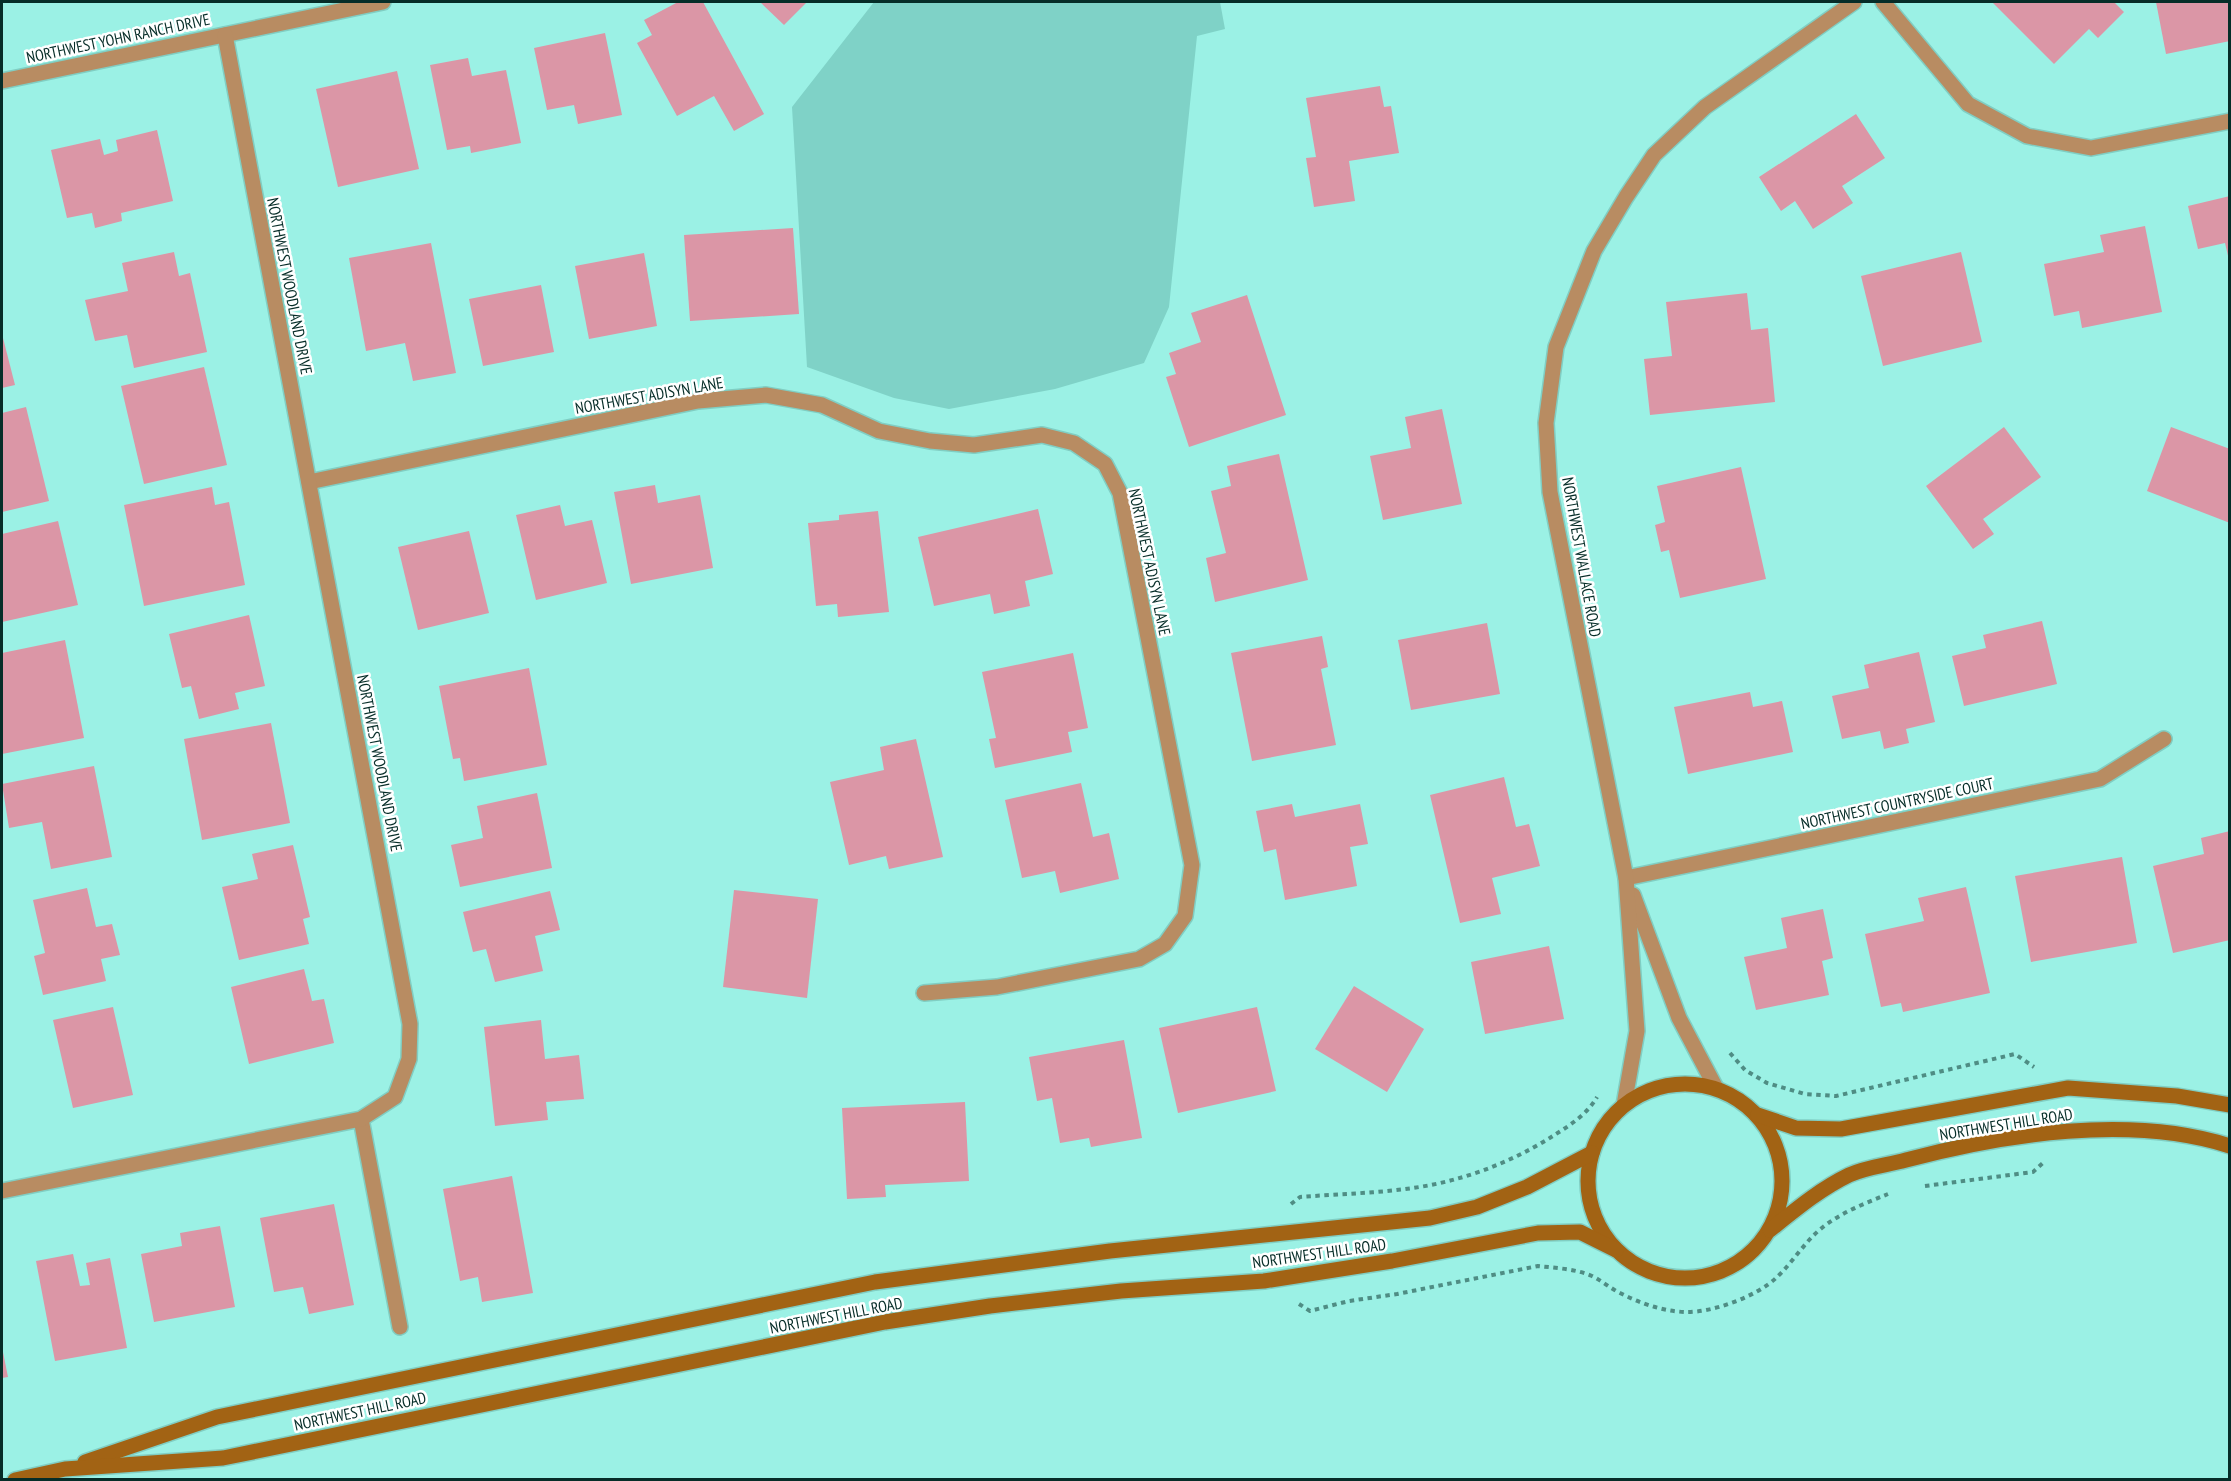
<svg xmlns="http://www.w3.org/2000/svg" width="2231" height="1481" font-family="'PT Sans Narrow',sans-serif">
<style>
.green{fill:#7fd2c7}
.building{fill:#db96a6}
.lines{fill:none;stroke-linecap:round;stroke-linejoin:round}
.service-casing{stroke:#80cec3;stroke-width:18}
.minor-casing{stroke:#80cec3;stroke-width:18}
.tertiary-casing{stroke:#80cec3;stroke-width:18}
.secondary-casing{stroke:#80cec3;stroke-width:18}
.path{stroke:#4f8d84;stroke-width:4;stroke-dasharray:4.5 4.5;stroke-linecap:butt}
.service{stroke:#b88c62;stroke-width:15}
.minor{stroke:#b88c62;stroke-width:15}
.tertiary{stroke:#b88c62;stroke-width:15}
.secondary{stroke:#a26314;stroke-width:15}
.labels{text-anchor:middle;stroke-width:5;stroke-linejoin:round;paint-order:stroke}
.street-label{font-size:16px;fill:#062d28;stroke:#fff}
</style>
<rect width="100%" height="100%" fill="#9bf1e5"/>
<path class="green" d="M874 2H1220L1225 29 1197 36 1169 307 1144 363 1055 389 949 409 894 398 807 367 792 107Z"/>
<g class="building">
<path d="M678 2H703L764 114 734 131 714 96 677 116 637 43 652 35 644 20Z"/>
<path d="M760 2H807L784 25Z"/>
<path d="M1992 2H2114L2124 12 2098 38 2089 29 2054 64Z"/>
<path d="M2156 2H2230V41L2166 54Z"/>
<path d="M605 33 622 115 578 124 574 105 547 110 534 48Z"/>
<path d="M468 58 472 76 506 70 521 143 471 153 470 146 447 150 430 65Z"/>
<path d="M397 71 419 169 338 187 316 89Z"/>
<path d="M1380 86 1384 107 1391 106 1399 153 1349 161 1355 201 1314 207 1306 158 1316 157 1306 98Z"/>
<path d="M1856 114 1885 158 1842 186 1853 203 1813 229 1795 201 1781 211 1759 177Z"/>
<path d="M157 130 173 201 121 213 122 221 95 228 92 213 67 218 51 150 100 139 104 155 118 151 116 140Z"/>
<path d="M2230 196V260H2229L2225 243 2198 249 2188 206Z"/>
<path d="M2145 226 2162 312 2082 328 2079 311 2054 316 2044 264 2104 252 2100 235Z"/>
<path d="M793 228 799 314 690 321 684 235Z"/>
<path d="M431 243 456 373 413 381 405 343 366 351 349 258Z"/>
<path d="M174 252 179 276 190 273 207 352 134 368 127 335 95 341 85 300 128 291 122 263Z"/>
<path d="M1961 252 1982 342 1883 366 1861 276Z"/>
<path d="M644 253 657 326 589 339 575 266Z"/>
<path d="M541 285 554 352 483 366 469 299Z"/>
<path d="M1747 293 1751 330 1768 328 1775 402 1650 415 1644 359 1672 356 1666 302Z"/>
<path d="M1247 295 1286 415 1189 447 1166 377 1176 374 1169 353 1201 342 1191 313Z"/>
<path d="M2 334 15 385 2 388Z"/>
<path d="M204 367 227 465 144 484 121 386Z"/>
<path d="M26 407 49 501 2 512V413Z"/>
<path d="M1442 409 1462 504 1383 520 1370 456 1411 448 1405 417Z"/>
<path d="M2004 427 2041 477 1983 519 1994 534 1973 549 1926 486Z"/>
<path d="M2171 427 2230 449V523L2147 491Z"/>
<path d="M1279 454 1308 580 1215 602 1206 558 1226 553 1211 491 1231 486 1227 466Z"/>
<path d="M1741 467 1766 579 1680 598 1669 550 1661 552 1655 525 1665 522 1657 486Z"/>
<path d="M655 485 658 503 700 495 713 568 631 584 614 492Z"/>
<path d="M212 487 215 505 229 502 245 585 144 606 124 505Z"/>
<path d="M560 505 565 526 592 520 607 583 536 600 516 515Z"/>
<path d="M1038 509 1053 574 1025 581 1030 606 994 614 990 594 934 606 918 537Z"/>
<path d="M878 511 889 612 838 617 837 604 816 606 808 523 839 520V515Z"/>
<path d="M58 521 78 605 2 622V534Z"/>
<path d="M469 531 489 613 418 630 398 547Z"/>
<path d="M249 615 265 686 235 693 239 709 199 719 191 686 182 688 169 634Z"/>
<path d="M2042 621 2057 684 1964 706 1952 656 1986 648 1983 635Z"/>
<path d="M1487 623 1500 694 1411 710 1398 640Z"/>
<path d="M1322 636 1328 667 1321 669 1336 745 1252 761 1231 653Z"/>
<path d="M65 640 84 738 2 754V653Z"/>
<path d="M1919 652 1935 722 1906 729 1909 743 1884 749 1880 731 1842 739 1832 696 1869 688 1864 665Z"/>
<path d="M1073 653 1088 728 1068 732 1072 752 995 768 989 739 996 738 982 672Z"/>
<path d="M529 668 547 765 464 781 460 758 453 759 439 686Z"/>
<path d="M1750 692 1753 707 1782 701 1793 752 1688 774 1674 707Z"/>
<path d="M271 723 290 823 202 840 184 739Z"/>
<path d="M916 739 943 857 889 869 886 856 849 865 830 782 884 770 880 747Z"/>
<path d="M94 766 112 857 51 869 42 822 9 828 2 784Z"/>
<path d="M1504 777 1516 827 1529 824 1540 866 1492 878 1501 914 1460 923 1430 795Z"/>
<path d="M1081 783 1093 837 1109 833 1119 879 1060 893 1055 871 1022 878 1005 800Z"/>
<path d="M537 793 552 868 460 887 451 845 483 838 477 806Z"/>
<path d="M1292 804 1295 817 1360 804 1368 844 1350 847 1357 886 1285 900 1276 849 1264 852 1256 811Z"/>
<path d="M2230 831V940L2173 953 2153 866 2204 854 2201 838Z"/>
<path d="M293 845 310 917 303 919 309 944 239 960 222 887 258 879 252 854Z"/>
<path d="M2122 857 2137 943 2031 962 2015 876Z"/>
<path d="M1966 887 1990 993 1903 1012 1901 1003 1881 1007 1865 934 1924 921 1918 898Z"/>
<path d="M87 888 96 927 112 924 120 955 101 959 106 981 43 995 34 956 45 953 33 900Z"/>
<path d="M734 890 818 899 807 998 723 987Z"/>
<path d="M550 891 560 930 535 936 543 971 495 982 486 949 473 952 463 912Z"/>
<path d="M1823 909 1833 958 1822 961 1829 995 1756 1010 1744 957 1787 948 1781 918Z"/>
<path d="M1549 946 1564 1019 1485 1034 1471 962Z"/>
<path d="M304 969 312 1001 324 999 334 1043 249 1064 231 987Z"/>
<path d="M1354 986 1424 1029 1387 1092 1315 1049Z"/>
<path d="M113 1007 133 1095 73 1108 53 1020Z"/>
<path d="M1257 1007 1276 1091 1178 1113 1159 1028Z"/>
<path d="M541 1020 545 1059 579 1055 584 1099 546 1102 548 1120 495 1126 484 1027Z"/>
<path d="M1124 1040 1142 1138 1091 1147 1089 1138 1060 1143 1052 1098 1037 1101 1029 1057Z"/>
<path d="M965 1102 969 1181 885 1185 886 1197 847 1199 842 1108Z"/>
<path d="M512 1176 533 1293 482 1302 478 1277 460 1281 443 1189Z"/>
<path d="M334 1204 354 1305 309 1314 303 1287 274 1292 260 1218Z"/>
<path d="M220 1226 235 1307 154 1322 141 1254 182 1246 180 1233Z"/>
<path d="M73 1254 80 1286 90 1285 86 1263 110 1258 127 1348 55 1361 36 1261Z"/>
<path d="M2 1347 8 1377 2 1378Z"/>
</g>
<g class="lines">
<g class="service-casing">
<path id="service" d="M361 1119 400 1327"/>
</g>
<g class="minor-casing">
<g id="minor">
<path d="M1883 2 1968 104 2027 136 2091 148 2230 121"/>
<path d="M2 81 383 2"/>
<path d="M309 482 698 401 766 395 822 405 879 431 930 441 974 445 1042 435 1074 443 1105 464 1120 493 1192 865 1185 916 1165 944 1139 959 997 987 924 993"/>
<path d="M1626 878 2100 779 2164 739"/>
<path d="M2 1191 361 1119 395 1097 409 1059 410 1024 225 35"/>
</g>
</g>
<g class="tertiary-casing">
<g id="tertiary">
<path d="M1633 895 1679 1018 1716 1088"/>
<path d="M1624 1105 1637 1031 1626 878 1550 492 1546 423 1556 347 1594 251 1626 197 1654 155 1705 107 1854 2"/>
</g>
</g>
<g class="secondary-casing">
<g id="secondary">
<circle cx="1685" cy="1181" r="97"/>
<path d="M1758 1115 1796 1128 1841 1129 2068 1088 2177 1096 2230 1105"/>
<path d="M1770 1230C1795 1210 1820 1189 1849 1175 1866 1167 1888 1165 1906 1160 2004 1134 2131 1114 2230 1146"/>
<path d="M85 1462 217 1417 875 1282 1110 1251 1430 1218 1477 1207 1527 1187 1592 1153"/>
<path d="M15 1480 65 1469 223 1458 885 1322 990 1306 1121 1291 1264 1281 1392 1261 1538 1233 1580 1232 1616 1250"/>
</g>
</g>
<g class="path">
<path d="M1730 1053 1745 1070 1767 1083 1805 1094 1836 1096 2015 1054 2034 1067"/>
<path d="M1925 1186 2033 1172 2044 1162"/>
<path d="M1291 1204 1300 1197C1350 1193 1408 1193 1456 1179 1490 1170 1527 1153 1556 1134 1572 1124 1588 1113 1597 1097"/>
<path d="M1299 1304 1310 1311 1349 1301 1397 1294 1538 1266C1556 1268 1576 1269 1592 1276 1602 1281 1610 1288 1620 1293 1640 1303 1661 1311 1685 1312 1712 1313 1758 1296 1777 1277 1794 1261 1805 1241 1823 1227 1842 1212 1866 1203 1888 1194"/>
</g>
<use href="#service" class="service"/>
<use href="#minor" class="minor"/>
<use href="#tertiary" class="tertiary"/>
<use href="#secondary" class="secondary"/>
</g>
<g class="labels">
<g class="street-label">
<text transform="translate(118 38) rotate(-12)" y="6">NORTHWEST YOHN RANCH DRIVE</text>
<text transform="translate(290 286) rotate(79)" y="6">NORTHWEST WOODLAND DRIVE</text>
<text transform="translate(649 395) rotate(-10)" y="6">NORTHWEST ADISYN LANE</text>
<text transform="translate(1582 557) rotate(80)" y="6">NORTHWEST WALLACE ROAD</text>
<text transform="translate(1150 562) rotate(78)" y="6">NORTHWEST ADISYN LANE</text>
<text transform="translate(380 763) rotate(79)" y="6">NORTHWEST WOODLAND DRIVE</text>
<text transform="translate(1897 803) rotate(-12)" y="6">NORTHWEST COUNTRYSIDE COURT</text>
<text transform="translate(2006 1124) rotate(-9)" y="6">NORTHWEST HILL ROAD</text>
<text transform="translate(1319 1253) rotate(-8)" y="6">NORTHWEST HILL ROAD</text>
<text transform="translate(836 1315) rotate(-11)" y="6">NORTHWEST HILL ROAD</text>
<text transform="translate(360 1411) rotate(-12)" y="6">NORTHWEST HILL ROAD</text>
</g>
</g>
<rect width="2231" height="1481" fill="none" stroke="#062d28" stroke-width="6"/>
</svg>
